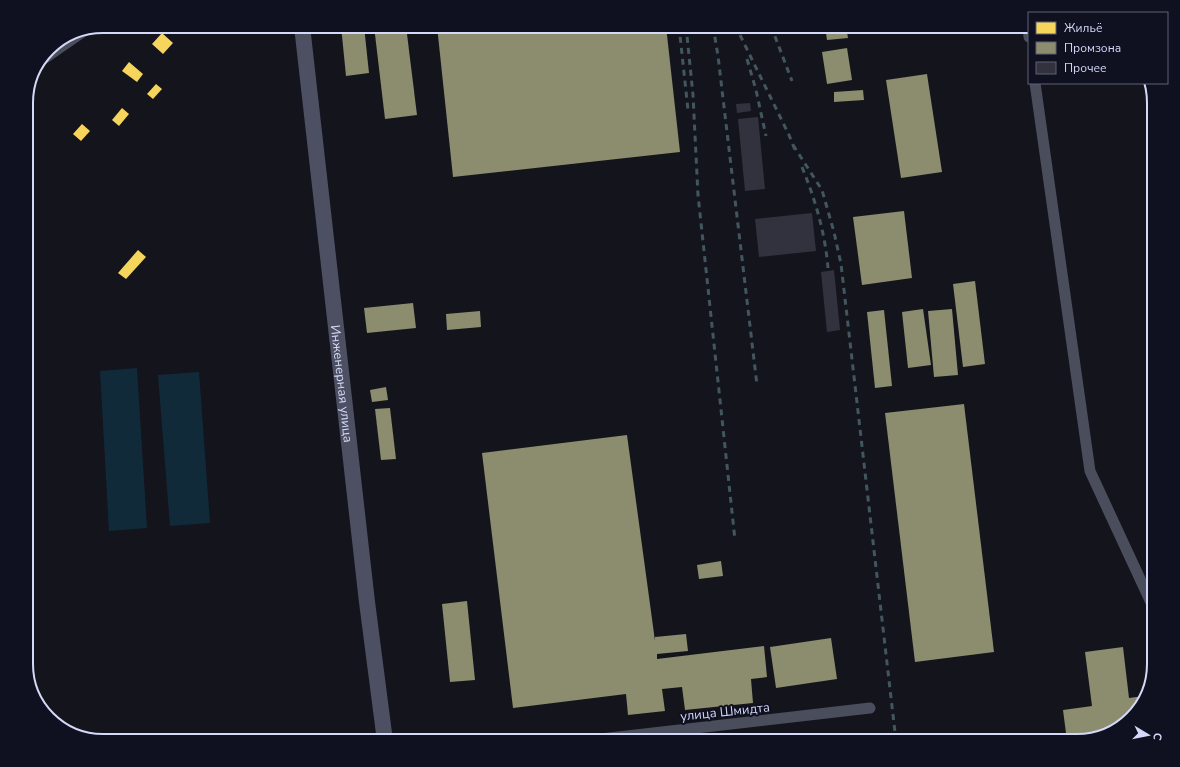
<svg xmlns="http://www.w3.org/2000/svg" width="1180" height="767" font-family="'Nunito Sans',sans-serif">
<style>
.water{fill:#112a3a}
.homes{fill:#f6d55c}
.industry{fill:#8c8c6e}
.building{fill:#31323e}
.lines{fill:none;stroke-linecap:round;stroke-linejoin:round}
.street{stroke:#4a4d5c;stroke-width:11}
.secondary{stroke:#4d5062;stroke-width:16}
.rail{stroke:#42565d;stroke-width:3;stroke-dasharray:6 5;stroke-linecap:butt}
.labels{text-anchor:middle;stroke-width:4;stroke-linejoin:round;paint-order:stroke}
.street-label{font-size:13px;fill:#d4d9f9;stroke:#101120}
.rim{fill:none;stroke:#d4d9f9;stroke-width:2}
</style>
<rect width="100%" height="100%" fill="#14141c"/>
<g class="water">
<path d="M137 368 147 528 109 531 100 371Z"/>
<path d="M199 372 210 523 170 526 158 375Z"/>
</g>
<g class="homes">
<path d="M162 33 173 43 163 54 152 44Z"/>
<path d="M129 62 143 74 137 82 122 71Z"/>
<path d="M156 84 162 89 153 99 147 94Z"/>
<path d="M122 108 129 114 119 126 112 120Z"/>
<path d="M82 124 90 131 81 141 73 134Z"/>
<path d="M138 250 146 257 126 279 118 273Z"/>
</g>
<g class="industry">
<path d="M341 26H364L369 73 346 76Z"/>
<path d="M374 26H406L417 115 385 119Z"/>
<path d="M437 26H666L680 152 453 177Z"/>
<path d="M825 26H846L848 38 827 40Z"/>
<path d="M847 48 852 80 827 84 822 52Z"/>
<path d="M927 74 942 172 901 178 886 80Z"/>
<path d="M863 90 864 100 834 102V92Z"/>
<path d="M904 211 912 278 862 285 853 217Z"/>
<path d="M975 281 985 364 963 367 953 284Z"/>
<path d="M413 303 416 328 367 333 364 308Z"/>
<path d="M923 309 931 365 908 368 902 312Z"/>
<path d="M952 309 958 375 934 377 928 311Z"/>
<path d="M884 310 892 386 875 388 867 312Z"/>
<path d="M480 311 481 327 447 330 446 314Z"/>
<path d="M386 387 388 400 372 402 370 390Z"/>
<path d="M964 404 994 652 915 662 885 413Z"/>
<path d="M390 408 396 459 381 460 375 409Z"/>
<path d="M627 435 655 641V637L686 634 688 651 657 654V659L764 646 767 677 751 679 753 703 685 710 682 687 662 689 665 711 628 715 626 694 513 708 482 453Z"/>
<path d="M721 561 723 576 699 579 697 565Z"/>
<path d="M467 601 475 680 450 682 442 604Z"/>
<path d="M831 638 837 679 776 688 770 647Z"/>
<path d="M1123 647 1129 698 1144 696 1141 707 1115 731 1077 741H1067L1063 710 1092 706 1085 652Z"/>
</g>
<g class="building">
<path d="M750 103 751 111 737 113 736 104Z"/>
<path d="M758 117 765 189 745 191 738 119Z"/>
<path d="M812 213 816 251 759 257 755 219Z"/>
<path d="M834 270 840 330 827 332 821 272Z"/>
</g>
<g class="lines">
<g class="street">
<path d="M1028 26 1029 37"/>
<path d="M45 58 87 29"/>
<path d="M1035 83 1090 471 1154 609"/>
<path d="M583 741 870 708"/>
</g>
<path class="secondary" id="s1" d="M302 26 367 602 385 741"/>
<g class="rail">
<path d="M679 26 688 110"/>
<path d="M686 26 693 95 698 195 735 540"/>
<path d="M713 26 718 56 757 385"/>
<path d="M771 26 792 81"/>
<path d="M740 35 789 135 795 150"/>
<path d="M747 59 756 90 766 136"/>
<path d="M793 145 822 190 834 232 841 264 896 741"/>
<path d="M802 167C815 199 825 232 828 268"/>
</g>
</g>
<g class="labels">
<g class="street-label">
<text dy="5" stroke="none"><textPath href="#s1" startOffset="360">Инженерная улица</textPath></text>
<text transform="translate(725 711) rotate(-6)" y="5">улица Шмидта</text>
</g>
</g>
<path d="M0 0H1180V767H0ZM103 33H1077A70 70 0 0 1 1147 103V664A70 70 0 0 1 1077 734H103A70 70 0 0 1 33 664V103A70 70 0 0 1 103 33Z" fill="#101120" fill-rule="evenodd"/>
<path class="rim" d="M103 33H1077A70 70 0 0 1 1147 103V664A70 70 0 0 1 1077 734H103A70 70 0 0 1 33 664V103A70 70 0 0 1 103 33Z"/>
<rect x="1028" y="12" width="140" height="72" fill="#101120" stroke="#5e6177"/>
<rect x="1036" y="22" width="20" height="12" fill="#f6d55c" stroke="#5e6177"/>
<text x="1064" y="32" font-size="12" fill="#d4d9f9">Жильё</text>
<rect x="1036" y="42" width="20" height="12" fill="#8c8c6e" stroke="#5e6177"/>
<text x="1064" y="52" font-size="12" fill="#d4d9f9">Промзона</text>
<rect x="1036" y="62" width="20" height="12" fill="#31323e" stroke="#5e6177"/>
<text x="1064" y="72" font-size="12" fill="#d4d9f9">Прочее</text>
<g transform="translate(1148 735) rotate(100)" stroke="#101120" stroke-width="3" paint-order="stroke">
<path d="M0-3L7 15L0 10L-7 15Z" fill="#d4d9f9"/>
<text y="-6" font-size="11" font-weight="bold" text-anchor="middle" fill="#d4d9f9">С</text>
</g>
</svg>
